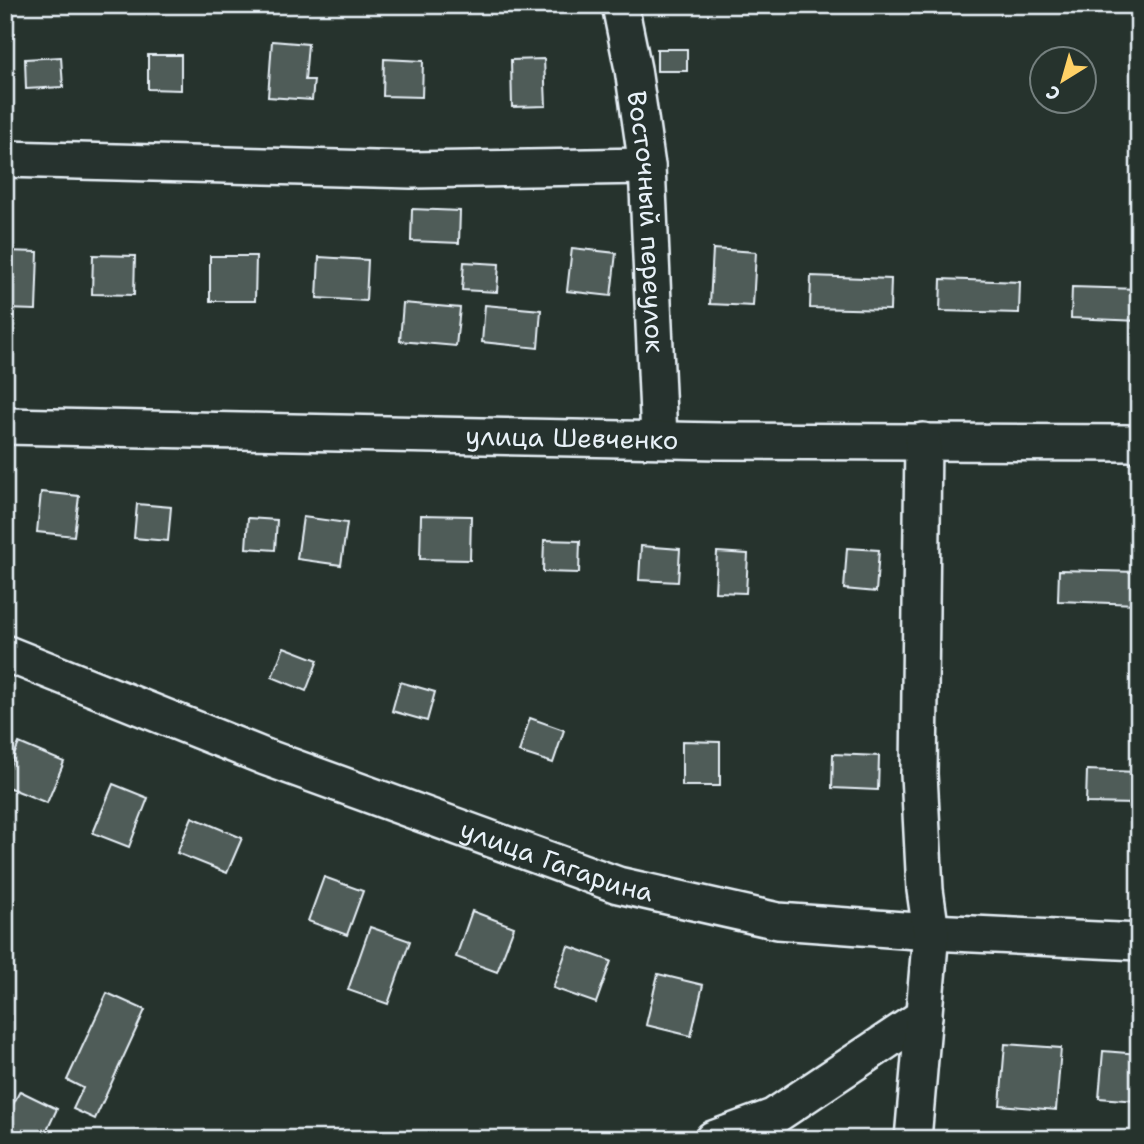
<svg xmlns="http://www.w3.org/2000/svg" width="1144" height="1144" font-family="'Shantell Sans',sans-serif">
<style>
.building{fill:#505c59;stroke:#e8f1f8;stroke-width:2}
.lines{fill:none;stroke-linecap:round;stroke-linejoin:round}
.minor-casing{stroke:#e8f1f8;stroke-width:40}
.minor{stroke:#26332d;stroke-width:35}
.labels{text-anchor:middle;stroke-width:5;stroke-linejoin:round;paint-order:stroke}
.street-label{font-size:26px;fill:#e8f1f8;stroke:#26332d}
</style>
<rect width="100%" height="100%" fill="#26332d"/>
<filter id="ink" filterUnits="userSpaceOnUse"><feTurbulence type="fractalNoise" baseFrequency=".0143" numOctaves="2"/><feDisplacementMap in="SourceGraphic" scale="14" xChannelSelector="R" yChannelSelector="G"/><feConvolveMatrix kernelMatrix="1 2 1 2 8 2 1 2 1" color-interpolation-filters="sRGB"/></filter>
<g filter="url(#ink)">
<g class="building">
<path d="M272 41 308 44 305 80H314L312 100 268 97Z"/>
<rect x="657" y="49" width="30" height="22"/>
<path d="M148 55H181V90L148 89Z"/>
<path d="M61 57 63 87 26 89 25 59Z"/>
<path d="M384 59 423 61 422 97 383 96Z"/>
<path d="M544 59 546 106 512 107 511 60Z"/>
<path d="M412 209 460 211 459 243 411 241Z"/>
<path d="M572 248 616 253 611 296 567 291Z"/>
<path d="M713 249 756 252 753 306 710 304Z"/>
<path d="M5 251 38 252 36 310 5 309Z"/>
<path d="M93 255 135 256 134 295 92 294Z"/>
<path d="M210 256H256L255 301H210Z"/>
<path d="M319 257 368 260 366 301 317 298Z"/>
<path d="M464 262 499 264 497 292 462 290Z"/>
<path d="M811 276 891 279 890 310 810 308Z"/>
<path d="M941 279 1020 282 1019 313 940 311Z"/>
<path d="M1072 287 1139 289V321L1071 318Z"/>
<path d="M403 303 460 308 456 346 400 341Z"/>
<path d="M485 305 541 310 538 348 482 342Z"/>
<path d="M41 492 79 496 74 536 37 532Z"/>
<path d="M137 504 171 507 168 541 134 538Z"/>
<path d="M421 515 471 516 470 560 420 559Z"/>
<path d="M303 517 347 523 341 565 297 559Z"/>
<path d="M248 518 277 520 275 550 246 548Z"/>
<path d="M544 540 580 541 579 573 543 572Z"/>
<path d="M641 546 680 549 678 582 639 580Z"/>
<path d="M847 548 879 550 876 592 844 589Z"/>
<path d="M717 552 748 554 746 593 715 592Z"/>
<path d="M1059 570 1138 572 1137 604 1058 601Z"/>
<path d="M284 647 318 660 306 691 272 677Z"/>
<path d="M400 682 435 692 427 721 392 711Z"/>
<path d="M530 718 564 730 553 763 519 752Z"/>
<path d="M682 741 720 742V786H682Z"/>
<path d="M19 743 64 762 47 803 5 786V777Z"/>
<path d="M833 754 879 756 878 790 832 788Z"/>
<path d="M1087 770 1137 772 1136 804 1086 803Z"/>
<path d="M113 784 148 798 129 847 93 833Z"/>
<path d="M192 817 242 838 227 873 177 853Z"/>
<path d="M324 877 363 891 347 935 308 921Z"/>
<path d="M472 911 514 927 497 972 456 957Z"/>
<path d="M370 927 410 941 388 1004 348 990Z"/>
<path d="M568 946 611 961 596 1003 553 988Z"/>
<path d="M658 974 703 985 691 1036 646 1025Z"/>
<path d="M107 993 145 1010 95 1119 73 1109 83 1088 67 1080Z"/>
<path d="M1005 1044 1061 1048 1056 1110 1000 1105Z"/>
<path d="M1103 1051 1139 1054 1137 1101 1099 1098Z"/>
<path d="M20 1091 57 1109 43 1139H5V1120Z"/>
</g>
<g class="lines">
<g class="minor-casing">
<g id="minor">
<path id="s1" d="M620 5 633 69 647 166 659 438"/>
<path d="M5 159 411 170 647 166"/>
<path id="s2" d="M5 426 719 441 1139 443"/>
<path id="s3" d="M5 653 265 757 618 885 778 921 931 932 1139 942"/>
<path d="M713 1139 773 1117 924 1016"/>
<path d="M913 1139 931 932 925 890 919 774 923 441"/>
</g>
</g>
<use href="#minor" class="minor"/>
</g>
</g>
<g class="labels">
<g class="street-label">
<text dy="9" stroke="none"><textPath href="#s1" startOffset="219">Восточный переулок</textPath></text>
<text dy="9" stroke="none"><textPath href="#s2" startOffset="567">улица Шевченко</textPath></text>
<text dy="9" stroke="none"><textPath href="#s3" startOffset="590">улица Гагарина</textPath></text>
</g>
</g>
<rect width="1144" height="1144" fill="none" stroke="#26332d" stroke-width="28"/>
<rect x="14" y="14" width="1116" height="1116" fill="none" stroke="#e8f1f8" stroke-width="2.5" filter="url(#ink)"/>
<g transform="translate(1063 80) rotate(217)"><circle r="33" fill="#26332d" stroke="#747f7e" stroke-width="2"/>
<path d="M0-5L12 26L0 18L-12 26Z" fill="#ffd166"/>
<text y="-10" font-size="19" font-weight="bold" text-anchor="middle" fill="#e8f1f8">С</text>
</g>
</svg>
